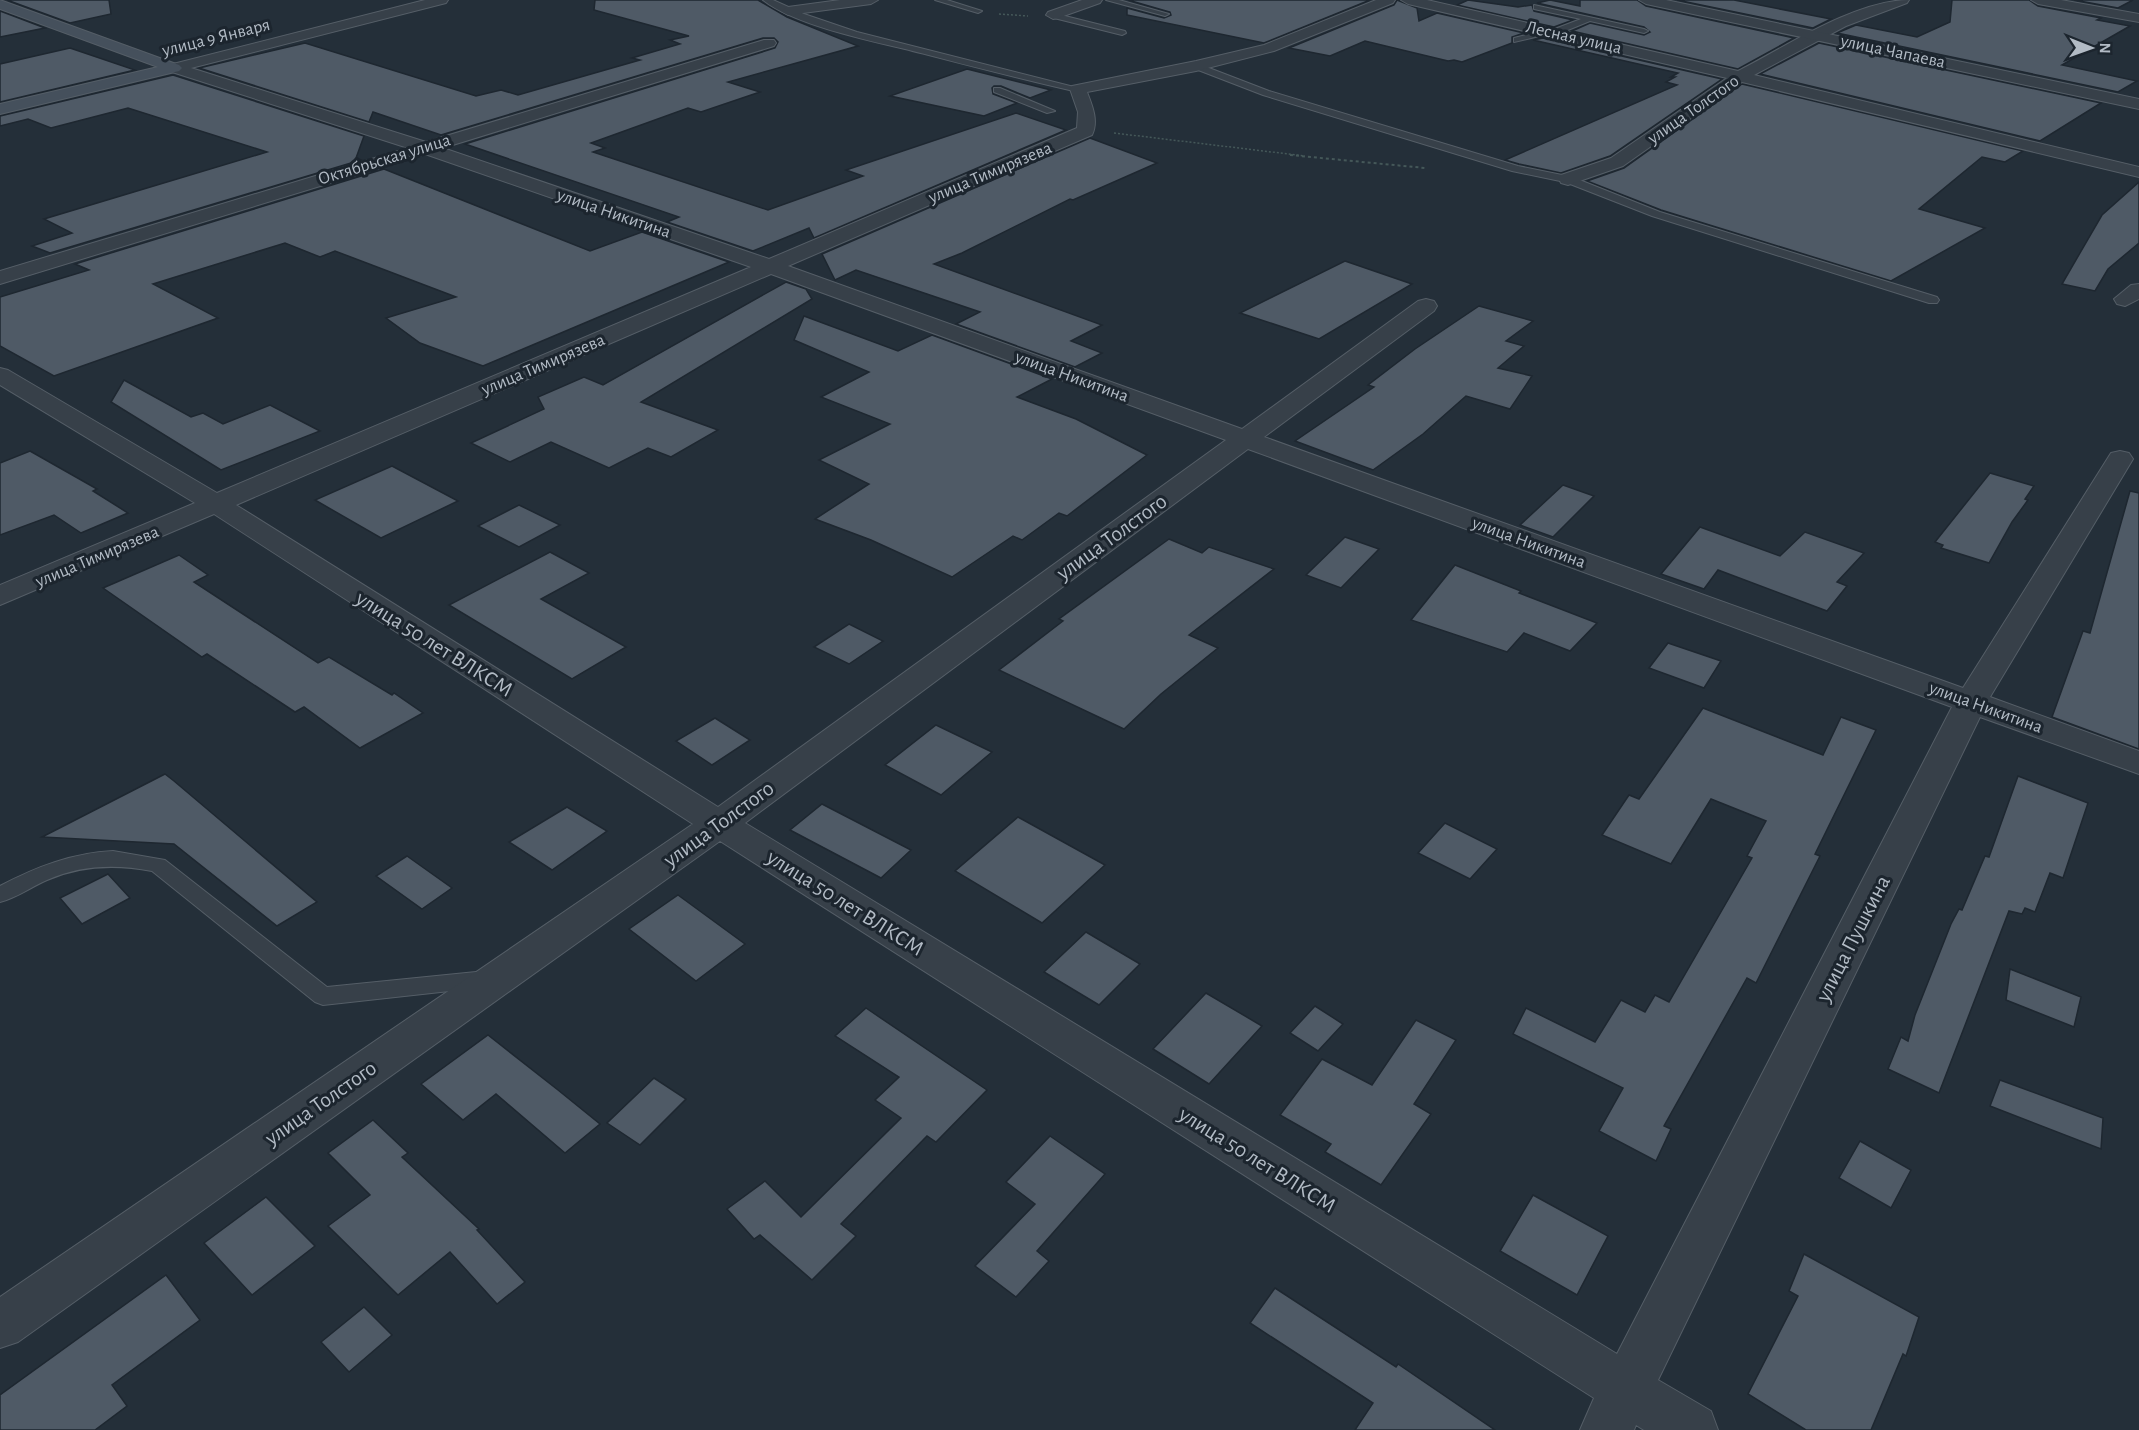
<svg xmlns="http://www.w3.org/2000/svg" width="2139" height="1430" font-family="'Alegreya Sans',sans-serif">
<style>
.building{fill:#4f5a66;stroke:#1e2730;stroke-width:1.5}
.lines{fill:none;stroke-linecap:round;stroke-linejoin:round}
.service-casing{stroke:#555e67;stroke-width:2}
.minor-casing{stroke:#555e67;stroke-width:2}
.tertiary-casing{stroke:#555e67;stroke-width:2}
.secondary-casing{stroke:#555e67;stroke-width:2}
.path-far1{stroke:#455859;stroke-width:1.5;stroke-dasharray:2 2;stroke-linecap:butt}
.path{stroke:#455859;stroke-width:2;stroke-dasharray:3 3;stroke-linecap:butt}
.service{fill:#374049;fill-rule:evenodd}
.minor{fill:#374049;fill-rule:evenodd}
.tertiary{fill:#374049;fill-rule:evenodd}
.secondary{fill:#45505c;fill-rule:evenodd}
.labels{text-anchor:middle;stroke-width:6;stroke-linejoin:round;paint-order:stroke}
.far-street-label{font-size:18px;fill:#b2bbc5;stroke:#1c252e}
.street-label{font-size:22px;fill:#b2bbc5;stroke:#1c252e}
</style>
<rect width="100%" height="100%" fill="#242f39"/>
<g class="building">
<path d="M7 0H109L111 14 70 23Z"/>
<path d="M595 0H758L787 17 858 46 728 82 760 92 701 112 688 108 591 143 605 148 593 152 768 210 863 176 846 170 1016 113 1066 130 814 238 809 228 753 251 667 222 679 217 465 144 775 48 778 42 774 38H763L441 135 373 112 369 122 199 68 305 43 476 96 501 90 518 95 640 60 632 58 680 44 670 40 689 36 594 10Z"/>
<path d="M1128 0H1370L1264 43 1127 15V8L1164 18 1171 15 1170 12Z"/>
<path d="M1397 0 1417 8 1419 21 1437 13 1524 33 1512 37V43L1462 62 1454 60 1448 61 1365 41 1330 56 1289 48 1394 5Z"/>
<path d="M1468 0 1518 7 1532 5 1534 11 1573 20 1554 27 1457 5Z"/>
<path d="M1550 0 1580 6V0H1637L1646 6 1794 38 1738 69 1572 31 1590 23 1644 35 1650 32 1644 27 1537 3Z"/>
<path d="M1677 0H1734L1831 19 1813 28Z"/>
<path d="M1952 0H2029L2038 6 2101 18 2097 20 2130 26 2062 65 2137 81 2118 92 1837 33 1856 25 1917 37 1950 22Z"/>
<path d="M2074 0H2133L2118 8Z"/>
<path d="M0 11 45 28 0 37Z"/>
<path d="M1543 38 1722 79 1610 156 1561 173 1519 164 1505 160 1677 85 1666 82 1675 77H1671L1678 73 1533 40Z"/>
<path d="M1819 43 2101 103 2040 141 1760 74Z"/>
<path d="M70 48 135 70 0 102V64Z"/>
<path d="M967 69 1051 90 1030 98 1001 86H994L992 88 993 94 1017 103 984 116 890 96Z"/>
<path d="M173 75 364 136 356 158 361 160 50 253 32 246 72 233 44 219 267 152 128 108 51 128 28 119 0 126V116Z"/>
<path d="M1742 84 2023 151 2005 162 1982 157 1919 209 1985 228 1891 281 1661 210 1587 181 1624 168Z"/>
<path d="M1090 138 1157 163 1073 200 1070 199 962 253 934 264 1102 325 1071 341 1102 353 1075 367 956 324 980 312 856 270 835 280 822 254Z"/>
<path d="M384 169 590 251 642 232 729 262 483 366 420 343 386 318 456 297 335 251 320 257 285 243 153 284 218 318 54 376 0 346V297L89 270 75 264Z"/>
<path d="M2139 182V243L2108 269 2095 291 2062 284 2102 215Z"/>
<path d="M1345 261 1412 284 1319 339 1240 313Z"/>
<path d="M786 282 806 289 812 299 641 402 718 430 671 457 648 448 609 468 551 442 510 462 471 443 544 409 538 397 584 377 603 385Z"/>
<path d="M1479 306 1533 321 1506 341 1524 346 1498 368 1532 376 1510 409 1466 396 1423 434 1373 470 1295 441 1374 387 1368 385 1415 349Z"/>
<path d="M804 316 898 351 932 335 1052 379 1017 397 1076 419 1147 455 1067 516 1059 513 1022 540 1013 536 952 577 871 540 815 519 869 484 819 460 890 424 821 397 869 372 794 340Z"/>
<path d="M124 380 191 417 203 413 223 424 270 405 320 431 221 470 111 402Z"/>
<path d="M30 451 97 489 93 491 128 513 81 533 54 515 0 535V463Z"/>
<path d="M392 466 458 501 381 538 315 500Z"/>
<path d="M1990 473 2034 486 2025 499 2028 500 2012 522 1989 563 1941 548 1943 545 1935 542Z"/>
<path d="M1563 485 1594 496 1553 537 1520 525Z"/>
<path d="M2130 491 2139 493V749L2052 717 2083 631 2090 633Z"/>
<path d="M519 505 560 525 519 547 478 526Z"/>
<path d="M1700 527 1780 556 1805 532 1864 553 1837 582 1847 586 1827 611 1718 570 1704 589 1661 574Z"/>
<path d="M1345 537 1379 549 1341 588 1306 575Z"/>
<path d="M1169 539 1202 553 1209 547 1274 569 1189 635 1218 648 1161 694 1124 729 999 670 1063 621 1059 619Z"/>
<path d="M550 552 589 573 541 599 626 647 572 679 449 605Z"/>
<path d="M179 555 208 575 194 582 318 663 329 657 392 695 394 693 423 713 360 748 304 707 295 712 207 654 202 657 103 588Z"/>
<path d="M1455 565 1521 591 1519 593 1597 623 1570 651 1524 633 1507 652 1411 620Z"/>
<path d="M849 624 883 641 849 664 814 647Z"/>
<path d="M1668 643 1721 661 1704 688 1649 668Z"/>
<path d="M1703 708 1823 755 1841 717 1876 730 1815 854 1820 856 1756 983 1747 978 1664 1126 1671 1129 1656 1161 1599 1131 1623 1088 1513 1034 1526 1008 1595 1042 1621 1000 1645 1012 1655 995 1669 1002 1752 858 1747 856 1766 821 1711 799 1671 864 1602 835 1629 795 1639 799Z"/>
<path d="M715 718 750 740 712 765 676 741Z"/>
<path d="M936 725 992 752 941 795 885 765Z"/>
<path d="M165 774 174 781 317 902 277 926 174 844 42 837Z"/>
<path d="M2018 776 2088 803 2063 878 2050 873 2035 912 2025 908 2022 914 2009 911 1939 1093 1888 1069 1901 1037 1908 1041 1915 1015 1951 924 1959 909 1962 910 1985 856 1989 857Z"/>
<path d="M822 804 911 850 881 878 790 830Z"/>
<path d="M567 807 607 831 552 870 509 842Z"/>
<path d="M1018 817 1105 865 1042 923 955 871Z"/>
<path d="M1445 823 1497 849 1470 879 1418 853Z"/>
<path d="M407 856 452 888 422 909 376 876Z"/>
<path d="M108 874 130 898 82 924 60 898Z"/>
<path d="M678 895 745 944 696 981 629 929Z"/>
<path d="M1086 932 1140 964 1099 1005 1044 972Z"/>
<path d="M2010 969 2081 997 2074 1027 2006 1000Z"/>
<path d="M1206 993 1262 1026 1209 1084 1153 1049Z"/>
<path d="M1315 1006 1343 1024 1318 1051 1290 1033Z"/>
<path d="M866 1008 987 1090 936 1142 927 1136 841 1224 856 1236 812 1280 760 1235 754 1239 727 1209 765 1181 801 1217 901 1118 875 1100 899 1077 835 1036Z"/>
<path d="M1416 1020 1456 1040 1414 1104 1431 1114 1381 1185 1325 1152 1331 1144 1280 1115 1322 1059 1372 1085Z"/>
<path d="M488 1035 558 1090 600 1124 565 1153 496 1094 463 1120 421 1084Z"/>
<path d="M654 1078 686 1099 640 1145 607 1123Z"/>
<path d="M2000 1080 2103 1118 2101 1149 1990 1106Z"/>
<path d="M373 1120 408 1153 402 1157 479 1229 477 1230 525 1282 497 1304 450 1252 398 1295 328 1226 370 1195 328 1153Z"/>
<path d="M1050 1136 1105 1174 1037 1251 1049 1261 1016 1297 975 1266 1035 1204 1006 1182Z"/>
<path d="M1860 1141 1911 1170 1891 1208 1839 1178Z"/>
<path d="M1533 1195 1608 1236 1577 1295 1500 1251Z"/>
<path d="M266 1197 315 1246 252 1295 204 1243Z"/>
<path d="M1804 1254 1919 1317 1906 1356 1903 1354 1871 1430H1806L1748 1394 1798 1296 1789 1291Z"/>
<path d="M166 1275 200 1320 112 1385 127 1406 95 1430H0V1395Z"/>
<path d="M1275 1288 1396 1367 1398 1364 1495 1430H1355L1373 1403 1250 1323Z"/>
<path d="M364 1307 392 1335 349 1372 321 1342Z"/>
</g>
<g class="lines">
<g class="service-casing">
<g id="service">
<path d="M763 0H773L804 14 857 32 1082 89 1078 92C1020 79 963 64 905 49 866 40 793 24 763 0Z"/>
<path d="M935 0H947L982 11 978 13Z"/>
<path d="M1106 0H1119L1169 14 1165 16Z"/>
<path d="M1534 5 1644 29 1648 31 1644 33 1590 21 1558 34 1552 33 1514 42V38L1549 29 1552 30 1581 19 1534 9Z"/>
<path d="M1053 13 1125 31 1126 33 1122 35 1050 17V13Z"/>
<path d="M1196 63 1269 91 1518 166 1572 177 1660 212 1937 297 1939 300 1937 303H1929L1652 216 1565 182 1512 171 1263 95 1193 68 1192 66Z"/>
<path d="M994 88H1000L1055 111 1047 113 994 92Z"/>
<path d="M113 851 165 860 327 987 486 971 494 973 497 979 494 985 486 987 323 1005 315 1002 152 871C115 864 81 865 47 880 31 887 16 898 0 902V886C36 867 72 853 113 851Z"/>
</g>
</g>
<g class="minor-casing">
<g id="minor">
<path d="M425 0H448L446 3 191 68 426 142 764 40H774L776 43 774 46 443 148 769 259 1077 128 1078 112 1070 89 1072 86 1196 61 1264 45 1376 0H1395L1393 3 1274 51 1196 71 1087 92C1092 105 1099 121 1092 135L788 266 1242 429 1418 301 1426 299 1434 301 1437 306 1434 311 1264 437 1963 688 2111 453 2120 451 2129 453 2133 459 1990 697 2139 751V774L1980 717 1658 1380 1711 1411 1718 1430H1644L1636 1425 1634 1430H1580L1594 1398 720 841 18 1342 0 1348V1297L693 824 214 514 0 605V585L195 503 0 385V368L8 370 217 493 751 267 425 154 0 284V271L408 148 169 71 166 68 169 65ZM771 274 1226 440 718 807 236 505ZM1248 449 1952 707 1617 1354 745 823Z"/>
<path d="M840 0H878L871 4 788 15 781 11 788 7Z"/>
<path d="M1082 0H1102L1100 3 1058 18 1053 19 1046 15 1048 12Z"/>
<path d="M1401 0H1427L1738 71C1785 47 1856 0 1909 0L1907 3 1846 26 1754 75 2139 167V177L1742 82 1623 166 1568 185 1561 183 1559 179 1561 175 1611 158 1727 78 1408 4Z"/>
<path d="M2031 0H2061L2139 14V22L2038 4Z"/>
<path d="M2139 284V299L2125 306 2117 304 2114 299 2131 285Z"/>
</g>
</g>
<g class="tertiary-casing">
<path id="tertiary" d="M1639 0H1666L2139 99V109L1646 4Z"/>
</g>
<g class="secondary-casing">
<path id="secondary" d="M0 0 179 65 182 68 179 71 0 114V104L158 67 0 9Z"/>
</g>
<g class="path-far1">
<path d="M999 14 1028 16"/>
<path d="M1114 133 1305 156"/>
</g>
<path class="path" d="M1290 155 1425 168"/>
<use href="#service" class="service"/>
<use href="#minor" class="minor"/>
<use href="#tertiary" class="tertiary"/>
<use href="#secondary" class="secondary"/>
</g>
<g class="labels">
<g class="far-street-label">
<text transform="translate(216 37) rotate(-14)" y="6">улица 9 Января</text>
<text transform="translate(1574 37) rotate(13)" y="6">Лесная улица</text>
<text transform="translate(1893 51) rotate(12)" y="6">улица Чапаева</text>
<text transform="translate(1693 109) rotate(-35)" y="6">улица Толстого</text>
<text transform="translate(384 159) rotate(-17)" y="6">Октябрьская улица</text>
<text transform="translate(990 172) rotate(-23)" y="6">улица Тимирязева</text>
<text transform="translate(614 213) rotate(19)" y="6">улица Никитина</text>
<text transform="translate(543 364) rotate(-23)" y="6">улица Тимирязева</text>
<text transform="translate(1072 376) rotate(20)" y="6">улица Никитина</text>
<text transform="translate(1529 542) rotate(20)" y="6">улица Никитина</text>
<text transform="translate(97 556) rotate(-23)" y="6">улица Тимирязева</text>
<text transform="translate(1986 707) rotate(20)" y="6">улица Никитина</text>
</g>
<g class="street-label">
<text transform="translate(1111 536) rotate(-36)" y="8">улица Толстого</text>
<text transform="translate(435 643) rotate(32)" y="8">улица 50 лет ВЛКСМ</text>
<text transform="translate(718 823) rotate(-36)" y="8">улица Толстого</text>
<text transform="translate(846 902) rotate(32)" y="8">улица 50 лет ВЛКСМ</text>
<text transform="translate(1852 938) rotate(-63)" y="8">улица Пушкина</text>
<text transform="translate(320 1102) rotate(-35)" y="8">улица Толстого</text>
<text transform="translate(1258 1159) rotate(32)" y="8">улица 50 лет ВЛКСМ</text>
</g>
</g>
<g transform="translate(2091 48) rotate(91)" stroke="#1c252e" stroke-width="4.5" paint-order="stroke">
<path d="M0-4.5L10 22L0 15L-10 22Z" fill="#b2bbc5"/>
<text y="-9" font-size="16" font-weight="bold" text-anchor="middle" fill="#b2bbc5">N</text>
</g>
</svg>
